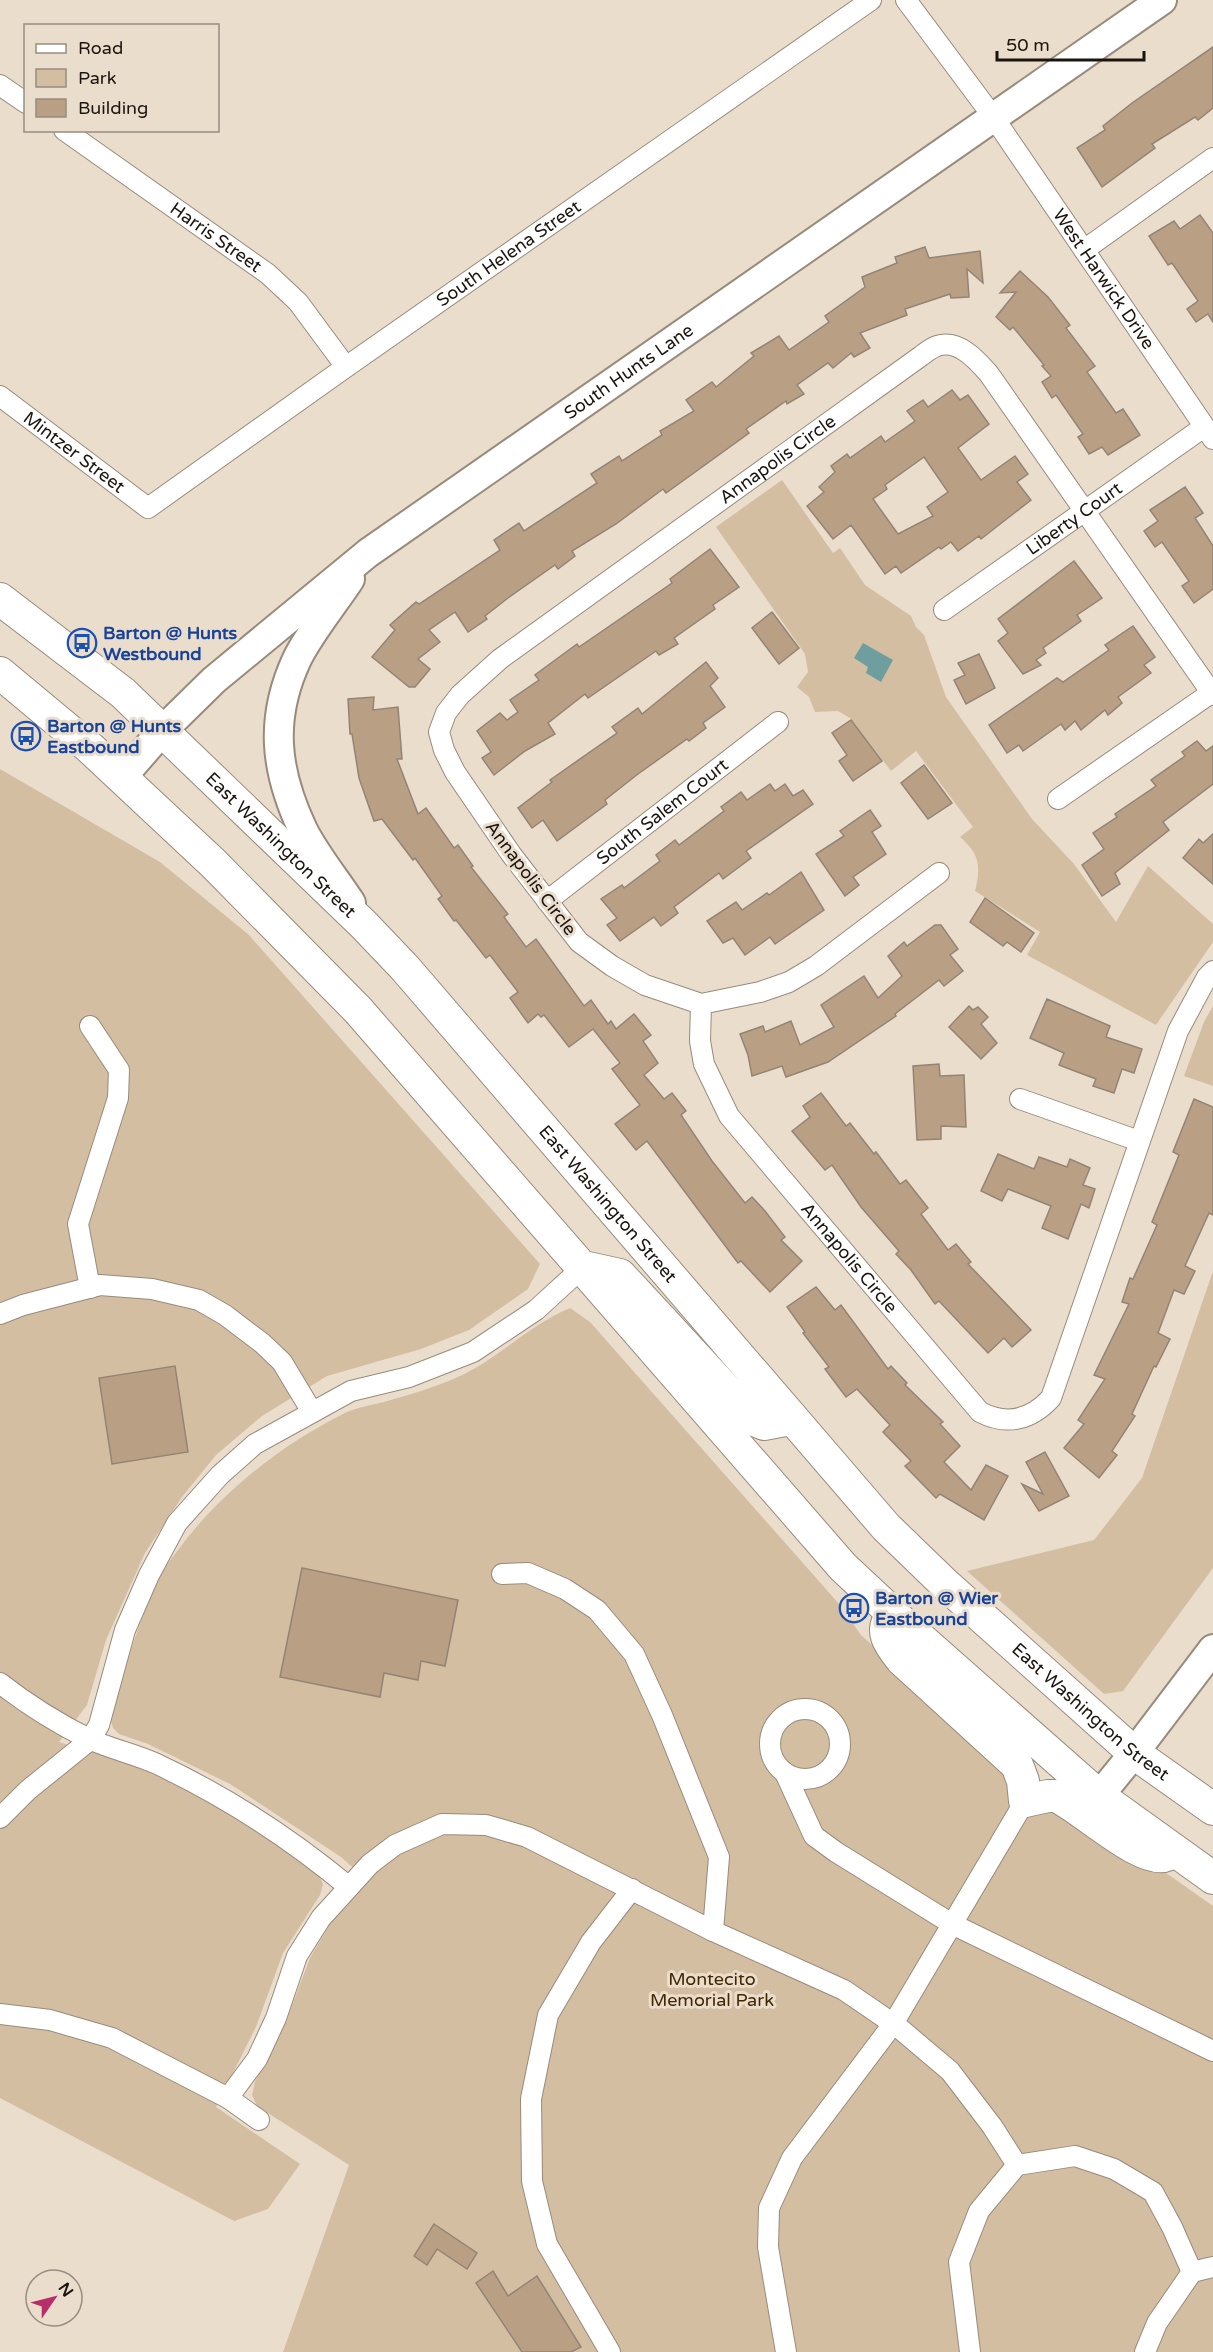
<svg xmlns="http://www.w3.org/2000/svg" width="1213" height="2352" font-family="'Varela Round',sans-serif">
<style>
.green{fill:#d4bea2}
.water{fill:#6f9e9f}
.building{fill:#b99f83;stroke:#938576;stroke-width:1.5;fill-rule:evenodd}
.lines{fill:none;stroke-linecap:round;stroke-linejoin:round}
.street-casing{stroke:#988b7b;stroke-width:22}
.secondary-casing{stroke:#988b7b;stroke-width:32}
.primary-casing{stroke:#988b7b;stroke-width:34}
.street{stroke:#fff;stroke-width:20}
.secondary{stroke:#fff;stroke-width:28}
.primary{stroke:#fff;stroke-width:32}
.labels{text-anchor:middle;stroke-width:6;stroke-linejoin:round;paint-order:stroke}
.street-label{font-size:18px;fill:#1a150f;stroke:#ebddcc}
.transit-label{font-size:18px;font-weight:bold;fill:#164399;stroke:#ebddcc;text-anchor:start}
.park-label{font-size:18px;fill:#412700;stroke:#ebddcc}
</style>
<rect width="100%" height="100%" fill="#ebddcc"/>
<g class="green">
<path d="M782 480 833 553 840 548 865 585 911 616 916 627 924 635 946 697 1032 819 1074 864 1116 922 1148 866 1213 924V942L1156 1025 1027 955 1040 932 975 891C981 867 980 854 960 837L973 827 916 751 891 771 850 718 838 711 815 712 809 697 797 687 808 672 805 654 716 527Z"/>
<path d="M0 769 160 862 249 935 540 1264 528 1289 469 1330 421 1349 327 1376 262 1416 216 1455 182 1497 145 1553 106 1640 87 1705 59 1742C73 1747 89 1749 103 1754 182 1782 253 1825 319 1875L323 1884 320 1895 283 1953 256 2027 216 2107 300 2164 268 2209 234 2221 0 2098Z"/>
<path d="M1213 1006V1086L1184 1076 1204 1022Z"/>
<path d="M1213 1271V1568L1123 1691 1104 1694 967 1571 1094 1540 1142 1478Z"/>
<path d="M570 1308 590 1322 840 1605 861 1635 1005 1764 1111 1844 1169 1875 1213 1906V2352H283L349 2165 257 2106 252 2095 255 2082 285 2024 310 1958 331 1922 367 1880 341 1857 230 1784 148 1744 119 1734 113 1728 110 1717C125 1668 139 1619 162 1572 166 1564 173 1557 178 1550 220 1493 282 1444 345 1413 357 1407 372 1405 384 1402 409 1395 435 1387 458 1377 498 1359 529 1325 570 1308Z"/>
</g>
<path class="water" d="M863 643 893 660 881 682 866 673 868 667 854 658Z"/>
<g class="building">
<path d="M1213 47V108L1198 120 1195 117 1152 144 1155 148 1102 187 1077 148 1105 130 1103 126 1132 103Z"/>
<path d="M1200 215 1213 233V322L1208 314 1196 322 1187 309 1198 301 1172 263 1168 265 1149 236 1174 221 1180 229Z"/>
<path d="M925 247 929 258 980 251 983 283 967 269 969 297 951 298 950 294 905 309 907 315 860 333 870 348 854 357 851 353 833 368 828 363 797 385 804 394 787 404 786 401 746 429 749 433 666 493 663 489 616 524 572 551 575 556 558 569 555 565 508 598 485 616 487 619 468 632 455 612 429 630 440 642 418 659 430 669 415 687H409L372 657 395 630 390 625 416 602 419 604 500 550 494 540 519 523 524 531 597 483 591 474 619 456 622 461 662 435 660 431 694 411 686 400 712 382 716 387 754 356 751 353 779 336 789 350 829 322 825 316 865 287 862 277 897 263 895 257Z"/>
<path d="M1020 271 1048 297 1070 325 1066 328 1095 366 1087 372 1116 413 1123 409 1140 435 1108 455 1102 447 1089 454 1078 437 1083 434 1056 395 1052 398 1042 382 1051 376 1042 366 1044 365 1013 327 1010 330 996 317 1016 292 1000 293Z"/>
<path d="M952 390 960 400 968 395 989 424 958 448 981 480 1015 456 1028 474 1017 482 1031 500 981 539 979 536 958 551 951 542 941 549 939 547 901 573 896 566 885 574 851 525 833 539 807 506 824 492 819 487 835 472 831 466 847 454 850 458 881 436 885 442 915 421 907 411 923 400 928 407ZM924 457 948 492 927 507 933 516 898 534 873 499 887 489 885 485Z"/>
<path d="M1185 487 1203 513 1195 518 1213 546V589L1194 603 1182 586 1189 581 1162 542 1155 547 1144 531 1158 521 1150 510Z"/>
<path d="M710 549 739 587 713 605 715 609 674 638 678 644 659 655 656 651 588 698 585 694 548 723 555 734 525 751 494 775 482 758 491 752 477 731 500 713 507 720 518 712 510 700 539 680 535 675 577 644 579 647 672 583 670 579Z"/>
<path d="M1074 561 1102 598 1077 615 1081 621 1043 648 1046 653 1036 660 1041 665 1023 674 998 641 1008 633 998 619Z"/>
<path d="M772 612 799 648 779 664 752 628Z"/>
<path d="M1133 626 1155 657 1144 665 1151 673 1118 697 1122 703 1108 715 1105 710 1081 730 1075 721 1065 730 1061 724 1023 751 1019 745 1007 753 989 725 1057 678 1063 682 1109 650 1105 645Z"/>
<path d="M979 654 995 688 966 704 954 680 965 675 958 663Z"/>
<path d="M706 662 718 678 710 686 725 707 703 723 706 728 689 741 687 739 638 774 605 800 607 804 557 841 543 820 532 828 518 808 552 782 550 780 617 733 612 727 638 708 642 714Z"/>
<path d="M374 697 373 710 398 707 402 759H397L418 814 426 808 454 848 458 845 473 866 471 867 508 914 504 917 526 947 536 939 584 1006 591 1000 608 1024 611 1021 616 1029 634 1014 651 1035 643 1041 658 1063 644 1075 664 1099 672 1093 686 1111 681 1115 712 1161 745 1203 752 1197 765 1211 785 1237 781 1240 802 1261 770 1292 741 1261 738 1263 647 1141 636 1150 615 1124 640 1105 612 1069 620 1063 593 1029 569 1047 544 1015 541 1017 538 1014 528 1023 510 998 518 992 490 955 486 958 456 920 454 921 438 899 442 896 415 858 413 860 382 819 374 821 359 778 352 734H350L348 699Z"/>
<path d="M851 720 882 761 853 781 839 761 847 755 832 733Z"/>
<path d="M1197 741 1206 751 1213 746V784L1163 822 1169 830 1115 873 1120 884 1102 896 1082 865 1104 849 1093 833 1117 817 1115 814 1156 786 1151 780 1185 756 1182 752Z"/>
<path d="M924 765 952 803 928 819 901 783Z"/>
<path d="M770 784 775 791 785 784 793 796 803 790 813 804 746 851 751 858 723 879 719 873 674 907 678 913 661 926 654 917 620 941 607 925 617 918 601 899 622 885 624 888 660 861 656 855 675 840 679 845 724 811 721 807 741 792 747 800Z"/>
<path d="M870 810 881 826 872 832 886 854 853 877 859 885 845 896 816 854 844 836 840 831Z"/>
<path d="M1213 834V884L1183 858 1199 839 1203 843Z"/>
<path d="M801 872 824 910 775 944 770 937 745 955 733 938 723 943 707 921 736 902 742 910 767 893 769 895Z"/>
<path d="M985 898 1034 933 1021 952 1007 942 1003 946 970 922Z"/>
<path d="M935 925H941L958 949 950 955 963 971 944 986 939 980 895 1014 896 1016 828 1062 786 1077 782 1066 752 1076 748 1055 740 1034 763 1026 765 1032 791 1021 800 1045 834 1027 821 1005 864 976 878 998 902 976 888 956 904 942 907 946Z"/>
<path d="M1047 999 1110 1026 1106 1037 1142 1049 1134 1073 1122 1069 1114 1093 1093 1086 1096 1079 1059 1065 1064 1053 1030 1038Z"/>
<path d="M969 1006 973 1010 978 1007 988 1017 981 1024 997 1043 981 1059 949 1027Z"/>
<path d="M939 1064 940 1076 964 1075 966 1127 941 1126V1139L917 1140 913 1066Z"/>
<path d="M821 1093 846 1126 850 1123 874 1154 876 1152 900 1184 906 1180 928 1208 921 1214 948 1250 956 1244 971 1262 968 1264 1031 1330 1012 1347 1004 1338 988 1353 939 1301 935 1304 911 1270 896 1254 899 1251 861 1207 832 1165 825 1170 792 1131 810 1117 803 1106Z"/>
<path d="M1194 1099 1213 1107V1215L1209 1213 1185 1266 1195 1271 1184 1294 1174 1290 1158 1333 1170 1339 1156 1367 1154 1366 1132 1414 1135 1416 1112 1451 1117 1455 1099 1478 1064 1448 1084 1424 1078 1420 1105 1379 1094 1375 1129 1304 1122 1302 1130 1278 1133 1279 1157 1225 1152 1222 1179 1155 1173 1152Z"/>
<path d="M998 1154 1034 1169 1039 1157 1067 1167 1070 1159 1090 1168 1083 1185 1095 1189 1089 1208 1081 1204 1068 1239 1042 1228 1051 1206 1008 1189 1002 1201 981 1191Z"/>
<path d="M816 1287 835 1310 841 1305 888 1369 891 1366 907 1383 905 1385 943 1422 940 1424 960 1446 944 1462 971 1490 986 1465 1008 1476 984 1520 940 1494 936 1498 905 1466 911 1461 883 1432 890 1425 857 1389 846 1397 825 1369 829 1367 803 1333 805 1332 787 1307Z"/>
<path d="M175 1366 188 1452 112 1464 99 1378Z"/>
<path d="M1045 1452 1069 1496 1039 1511 1022 1484 1043 1494 1026 1462Z"/>
<path d="M302 1568 458 1600 445 1666 421 1661 418 1680 384 1673 380 1697 280 1677Z"/>
<path d="M434 2224 477 2253 467 2269 437 2249 427 2265 414 2256Z"/>
<path d="M493 2271 508 2296 537 2276 581 2347 571 2352H522L476 2283Z"/>
</g>
<g class="lines">
<g class="street-casing">
<g id="street">
<path id="s1" d="M906 0 994 118 1213 439"/>
<path d="M0 85 26 103"/>
<path id="s2" d="M64 130 268 274 298 302 346 367"/>
<path d="M1084 250 1213 158"/>
<path id="s3" d="M0 396 148 508 346 367 871 0"/>
<path id="s4" d="M944 610 1204 427"/>
<path d="M1058 799 1211 693"/>
<path id="s5" d="M939 873 816 966 789 982 760 992 701 1004 645 985 612 966 579 942 511 854 455 772 444 750 439 732 446 713 460 695 500 659 921 356C925 353 931 348 937 346 958 339 976 359 989 374L1213 695"/>
<path id="s6" d="M547 901 778 722"/>
<path id="s7" d="M701 1004 700 1041 704 1064 729 1116 980 1412C1007 1426 1031 1420 1051 1398L1178 1031 1207 977 1213 971"/>
<path d="M90 1026 119 1070 118 1098 78 1224 90 1288"/>
<path d="M1020 1099 1139 1141"/>
<path d="M0 1314 23 1305 100 1285 152 1289 199 1300 225 1315 262 1343 282 1362 312 1412"/>
<path d="M502 1574 528 1573 565 1589 597 1610 634 1654 662 1715 719 1857 713 1931"/>
<path d="M0 1683C28 1705 57 1723 89 1739 111 1749 135 1754 157 1764 227 1797 290 1838 349 1887"/>
<circle cx="805" cy="1744" r="35"/>
<path d="M785 1773 814 1836 836 1852 952 1924 1213 2051"/>
<path d="M0 1818 28 1790 90 1740 99 1725 125 1630 149 1575 177 1523 220 1475 255 1444 351 1391 409 1377 473 1352 536 1310 583 1267"/>
<path d="M0 2014 50 2020 112 2038 228 2098 259 2120"/>
<path d="M228 2098 257 2059 276 2018 297 1956 321 1918 370 1864 395 1845 442 1824 486 1825 527 1837 713 1931 844 1990 898 2027 950 2071 992 2126 1017 2165"/>
<path d="M610 2352 547 2244 532 2181 531 2099 548 2015 591 1942 632 1889"/>
<path d="M786 2352 768 2247 769 2208 792 2158 893 2024 1025 1801"/>
<path d="M970 2352 959 2262 979 2211 1017 2165 1075 2156 1114 2169 1153 2192 1172 2227 1192 2272"/>
<path d="M1145 2352 1157 2323 1192 2272 1213 2267"/>
</g>
</g>
<g class="secondary-casing">
<g id="secondary">
<path d="M350 579C335 602 309 634 297 659 269 719 275 771 303 830 315 854 336 880 351 903"/>
<path id="s8" d="M122 777 163 730 214 680 368 553 1162 0"/>
<path d="M1099 1796 1134 1753 1213 1649"/>
</g>
</g>
<g class="primary-casing">
<g id="primary">
<path id="s9" d="M0 599 123 693 364 925 405 968 886 1527 945 1584 1134 1753 1213 1809"/>
<path d="M0 673 89 747 213 863 358 1010 843 1567 904 1624 1099 1796 1213 1878"/>
<path d="M583 1267 620 1275 754 1420 764 1424 791 1419"/>
<path d="M893 1614C878 1631 890 1645 902 1660L1017 1765 1023 1781 1025 1801 1048 1796H1056C1080 1806 1143 1866 1167 1855"/>
</g>
</g>
<use href="#street" class="street"/>
<use href="#secondary" class="secondary"/>
<use href="#primary" class="primary"/>
</g>
<defs>
<g id="bus-ring" transform="scale(1.5)"><circle r="9.5" fill="#ebddcc" stroke="#1a4fb4" stroke-width="1.5"/><path d="M-5-6H5V4H4V6H2V4H-2V6H-4V4H-5ZM-3.5-4V0h7V-4ZM-3.5 1.2v1.5H-2V1.2ZM2 1.2v1.5H3.5V1.2Z" fill="#1a4fb4"/></g>
</defs>
<g fill-rule="evenodd">
<use href="#bus-ring" x="82" y="643"/>
<use href="#bus-ring" x="26" y="736"/>
<use href="#bus-ring" x="854" y="1608"/>
</g>
<g class="labels">
<g class="street-label">
<text dy="6" stroke="none"><textPath href="#s2" startOffset="186">Harris Street</textPath></text>
<text dy="6" stroke="none"><textPath href="#s3" startOffset="627">South Helena Street</textPath></text>
<text dy="6" stroke="none"><textPath href="#s1" startOffset="342">West Harwick Drive</textPath></text>
<text dy="6" stroke="none"><textPath href="#s8" startOffset="651">South Hunts Lane</textPath></text>
<text dy="6" stroke="none"><textPath href="#s3" startOffset="93">Mintzer Street</textPath></text>
<text dy="6" stroke="none"><textPath href="#s5" startOffset="1107">Annapolis Circle</textPath></text>
<text dy="6" stroke="none"><textPath href="#s4" startOffset="159">Liberty Court</textPath></text>
<text dy="6" stroke="none"><textPath href="#s6" startOffset="146">South Salem Court</textPath></text>
<text dy="6" stroke="none"><textPath href="#s9" startOffset="374">East Washington Street</textPath></text>
<text transform="translate(531 878) rotate(53)" y="6">Annapolis Circle</text>
<text dy="6" stroke="none"><textPath href="#s9" startOffset="860">East Washington Street</textPath></text>
<text dy="6" stroke="none"><textPath href="#s7" startOffset="304">Annapolis Circle</textPath></text>
<text dy="6" stroke="none"><textPath href="#s9" startOffset="1562">East Washington Street</textPath></text>
</g>
<g class="transit-label">
<text x="103" y="639">Barton @ Hunts<tspan x="103" dy="21">Westbound</tspan></text>
<text x="47" y="732">Barton @ Hunts<tspan x="47" dy="21">Eastbound</tspan></text>
<text x="875" y="1604">Barton @ Wier<tspan x="875" dy="21">Eastbound</tspan></text>
</g>
<g class="park-label">
<text x="712" y="1985">Montecito<tspan x="712" dy="21">Memorial Park</tspan></text>
</g>
</g>
<rect x="24" y="24" width="195" height="108" fill="#ebddcc" stroke="#978d80" stroke-width="1.5"/>
<rect x="36" y="44" width="30" height="9" fill="#ffffff" stroke="#978d80" stroke-width="1.5"/>
<text x="78" y="54" font-size="18" fill="#1a150f">Road</text>
<rect x="36" y="69" width="30" height="18" fill="#d4bea2" stroke="#978d80" stroke-width="1.5"/>
<text x="78" y="84" font-size="18" fill="#1a150f">Park</text>
<rect x="36" y="99" width="30" height="18" fill="#b99f83" stroke="#978d80" stroke-width="1.5"/>
<text x="78" y="114" font-size="18" fill="#1a150f">Building</text>
<g transform="translate(54 2298) rotate(55)"><circle r="28" fill="#ebddcc" stroke="#978d80" stroke-width="1.5"/>
<path d="M0-4.5L10 22L0 15L-10 22Z" fill="#b82e6b"/>
<text y="-9" font-size="16" font-weight="bold" text-anchor="middle" fill="#1a150f">N</text>
</g>
<path d="M997 51v9h147v-9" fill="none" stroke="#1a150f" stroke-width="3"/>
<text x="1006" y="51" font-size="18" fill="#1a150f" stroke="#ebddcc" stroke-width="4.5" paint-order="stroke">50 m</text>
</svg>
